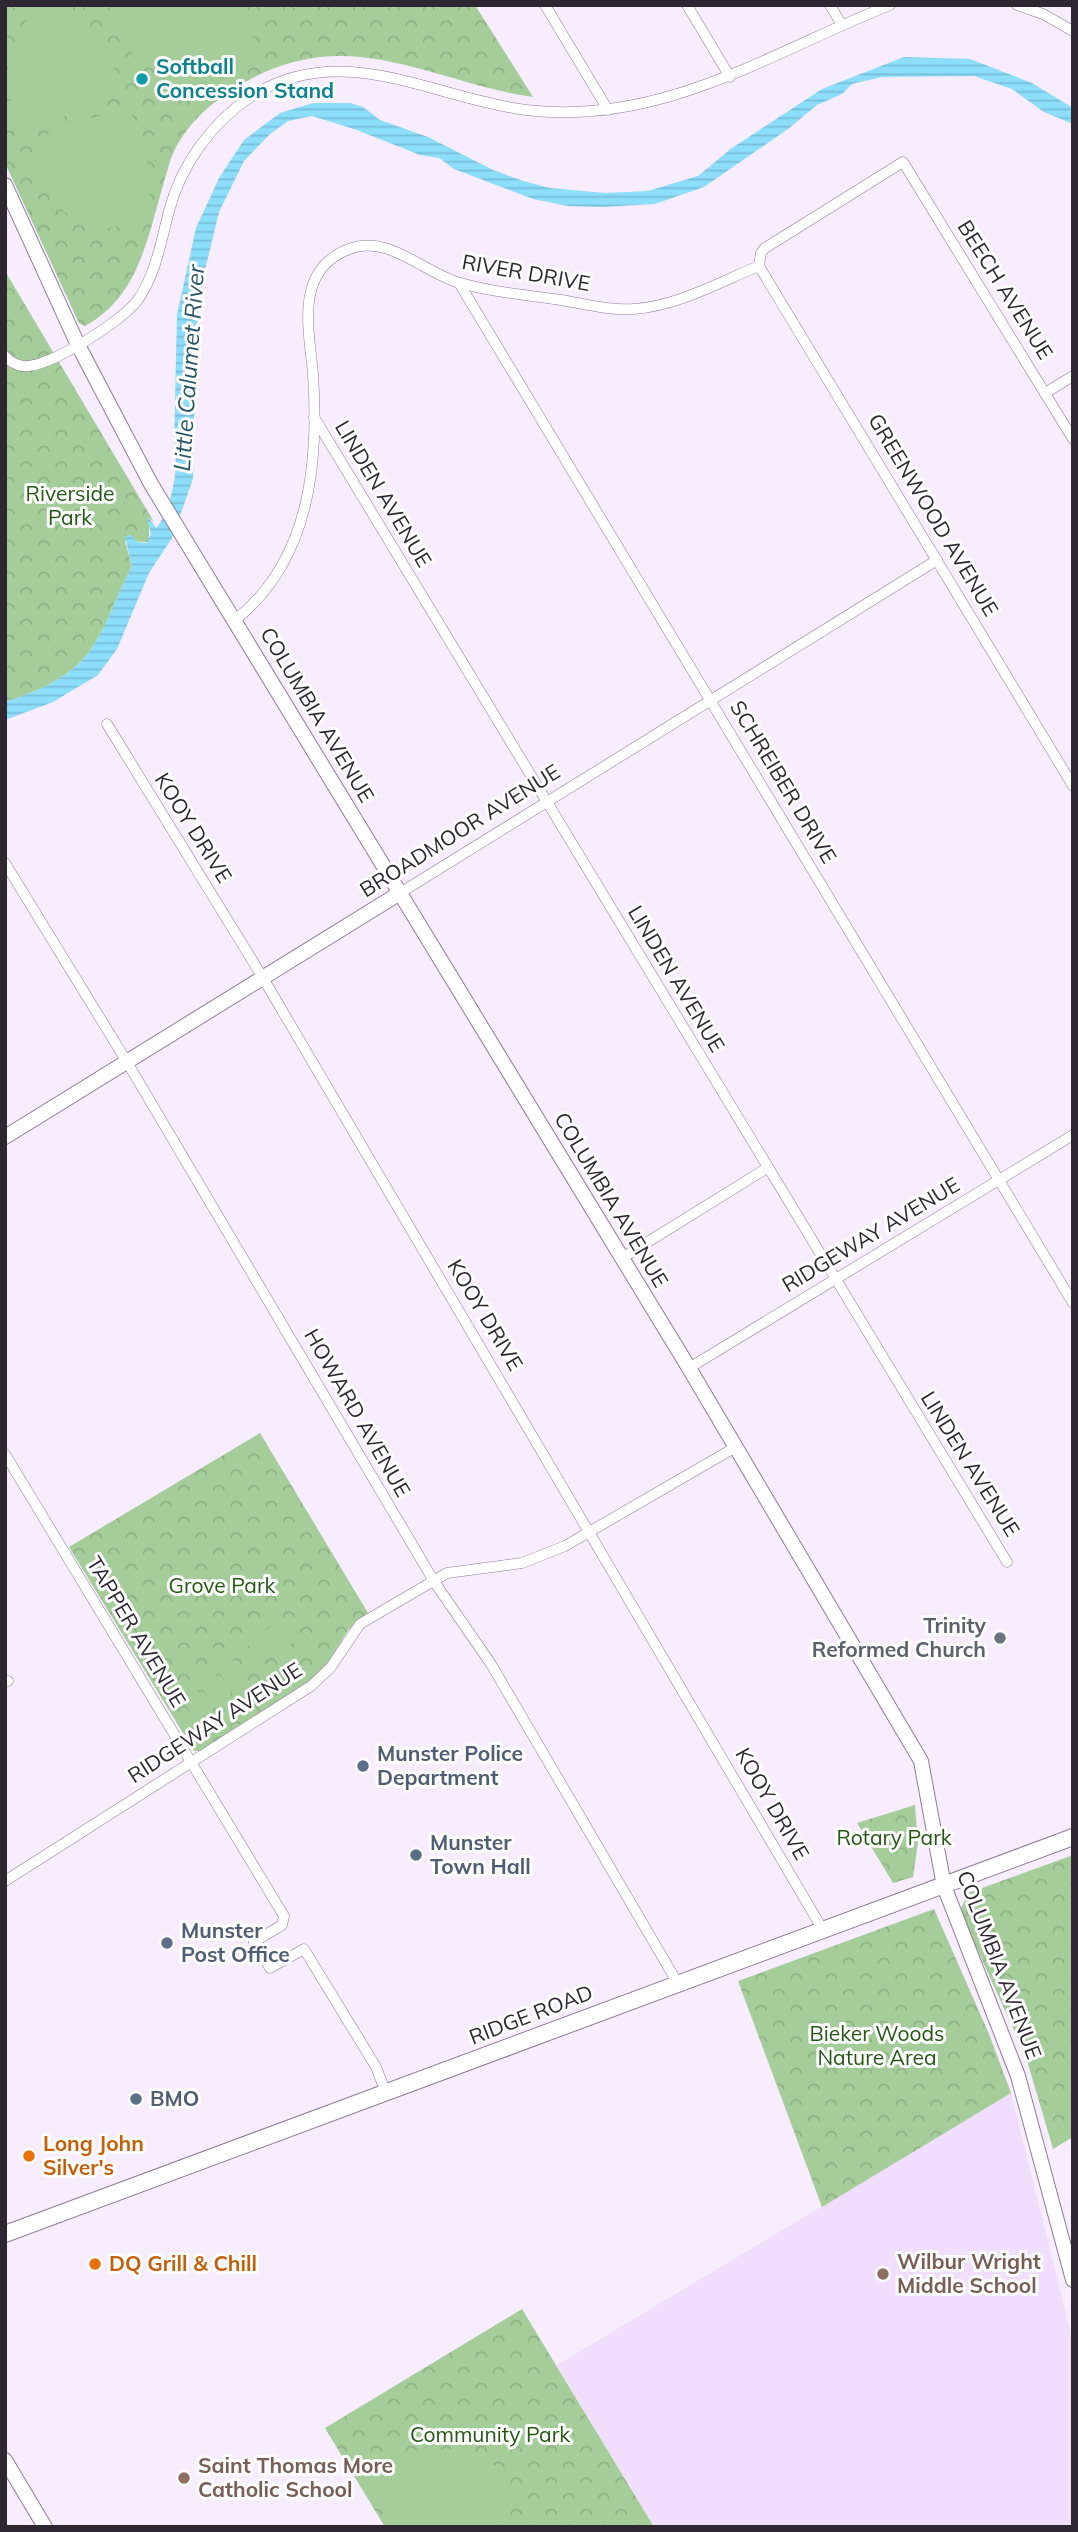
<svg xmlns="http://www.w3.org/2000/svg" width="1078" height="2532" font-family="Mulish,sans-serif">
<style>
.built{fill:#f1defc}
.park{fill:url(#park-crowns)}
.pitch{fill:#a4cd9a}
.water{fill:url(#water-rules)}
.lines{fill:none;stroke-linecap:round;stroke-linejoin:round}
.street-casing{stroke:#8f7d99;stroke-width:11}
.secondary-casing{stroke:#8f7d99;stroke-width:16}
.primary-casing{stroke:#8f7d99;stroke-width:18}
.street{stroke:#fff;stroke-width:10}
.secondary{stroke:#fff;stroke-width:14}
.primary{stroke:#fff;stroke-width:16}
.culture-dot{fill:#0f9aa8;stroke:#fefefe;stroke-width:2.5}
.worship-dot{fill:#6b7280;stroke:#fefefe;stroke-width:2.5}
.service-dot{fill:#5c6f8a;stroke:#fefefe;stroke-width:2.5}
.food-dot{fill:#e8710a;stroke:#fefefe;stroke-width:2.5}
.education-dot{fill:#8d6e63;stroke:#fefefe;stroke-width:2.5}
.labels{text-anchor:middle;stroke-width:6;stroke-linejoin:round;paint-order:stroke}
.culture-label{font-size:21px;font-weight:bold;fill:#0d838f;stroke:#fefefe;text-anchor:start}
.street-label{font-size:21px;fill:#2e2732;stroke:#fefefe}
.park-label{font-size:21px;fill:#235813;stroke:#fefefe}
.worship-label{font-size:21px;font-weight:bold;fill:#5b616d;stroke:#fefefe;text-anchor:end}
.service-label{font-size:21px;font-weight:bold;fill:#4e5e75;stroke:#fefefe;text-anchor:start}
.food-label{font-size:21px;font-weight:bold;fill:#c56008;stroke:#fefefe;text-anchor:start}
.education-label{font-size:21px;font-weight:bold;fill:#785e54;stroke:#fefefe;text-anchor:start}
.water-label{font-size:23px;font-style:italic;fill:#285666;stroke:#fefefe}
</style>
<defs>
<pattern id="park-crowns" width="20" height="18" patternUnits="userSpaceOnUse" patternTransform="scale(1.75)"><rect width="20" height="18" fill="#a4cd9a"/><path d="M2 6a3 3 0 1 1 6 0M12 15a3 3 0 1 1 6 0" fill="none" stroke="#8eb085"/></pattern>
<pattern id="water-rules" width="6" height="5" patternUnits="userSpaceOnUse" patternTransform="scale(1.75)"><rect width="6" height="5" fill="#8cdefb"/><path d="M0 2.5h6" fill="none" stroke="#79bed8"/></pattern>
</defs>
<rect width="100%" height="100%" fill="#f8ecff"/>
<path class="built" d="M1011 2093 1073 2341V2527H654L557 2365Z"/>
<g class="park">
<path d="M5 5H475L533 97C467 88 402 55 336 56 301 57 270 67 240 85 216 99 193 118 179 142 171 154 168 169 164 182 148 236 139 297 85 326L79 323 5 163Z"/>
<path d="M5 271 154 522 149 518V542L125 541 132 566C93 646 97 672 5 702Z"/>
<path d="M260 1433 368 1613 348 1630 320 1676 201 1751H194L69 1547Z"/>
<path d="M915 1805 918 1842 913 1877 893 1883 857 1823Z"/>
<path d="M1073 1855V2137L1053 2149 1026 2057 960 1911 968 1893Z"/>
<path d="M934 1909 989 2034 1011 2093 822 2207 738 1981Z"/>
<path d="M522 2309 654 2527H385L325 2428Z"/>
</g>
<g class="pitch">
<path d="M40 5H66C78 17 120 63 116 80 111 101 42 126 23 133 1 87 1 42 40 5Z"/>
<path d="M117 5H232L259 48C185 99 151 86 102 15Z"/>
<path d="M130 110 150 172V215C86 249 46 210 32 149 56 120 96 118 130 110Z"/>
<path d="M284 1619 297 1640 260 1663 247 1642Z"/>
<path d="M232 1659 251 1691 236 1700 217 1668Z"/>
<path d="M213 1671 232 1703 217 1712 197 1680Z"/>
<path d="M193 1683 212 1715 197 1724 178 1692Z"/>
<path d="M450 2449 494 2465 523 2497 488 2527H394L362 2475 411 2451Z"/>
</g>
<path class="water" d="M904 57 970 59 1032 83 1073 108V124L1044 112 1012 89 974 76 882 77 852 84 842 94 817 105 788 129 704 187 655 204 602 207 568 206 533 199 454 169 439 158 420 155 357 130 312 116 288 121 270 134 244 161 219 212 205 270 196 331 193 479 172 538 149 573 117 649 98 675 53 702 5 720V702C97 672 93 646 132 566L125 537 130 534 137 542 147 543 151 534 147 519 149 518 156 528C170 514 180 466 174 448L177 315 196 228 219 178 244 140 280 113 313 103H350L363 107 380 120 428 137 493 170 523 181 550 188 605 193 648 191 698 176 732 148 822 89Z"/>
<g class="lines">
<g class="street-casing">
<g id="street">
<path d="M545 5 608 110"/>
<path d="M687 5 730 77"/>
<path d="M830 5 842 25"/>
<path d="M1017 5 1043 14 1073 31"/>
<path d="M759 266 1073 786"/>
<path d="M459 283 1073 1303"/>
<path d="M5 356C10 362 16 365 23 366 48 369 122 321 137 301 156 275 161 241 169 211 181 165 212 122 252 96 342 39 433 98 526 110 661 126 770 53 890 5"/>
<path d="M1045 393 1073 376"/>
<path d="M314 417 1007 1562"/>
<path d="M235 620C310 561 319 463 313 374 309 329 294 270 349 249 387 234 422 271 457 282 490 292 527 295 561 300 585 304 611 311 634 309 678 306 719 282 759 266L761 253 765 248 903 162 1073 439"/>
<path d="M107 724 263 978 823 1930"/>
<path d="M5 863 127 1062 435 1583 491 1664 677 1982"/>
<path d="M400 893 937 560"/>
<path d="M622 1258 767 1168"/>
<path d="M689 1368 1073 1135"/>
<path d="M5 1454 284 1916 282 1925 254 1942 270 1968 304 1949 376 2067 386 2093"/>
<path d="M5 1682 8 1681"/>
<path d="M5 1881 311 1686 331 1667 360 1624 447 1573 522 1563 565 1546 734 1448"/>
</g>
</g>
<g class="secondary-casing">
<g id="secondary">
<path d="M5 185 78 345 151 484 689 1368 921 1761 944 1886 1018 2076 1073 2280"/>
<path d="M5 1137 400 893"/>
<path d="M5 2460 45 2527"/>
</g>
</g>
<g class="primary-casing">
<path id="primary" d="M5 2234 1073 1837"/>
</g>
<use href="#street" class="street"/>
<use href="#secondary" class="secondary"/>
<use href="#primary" class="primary"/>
</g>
<circle class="culture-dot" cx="142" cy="79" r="7"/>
<circle class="worship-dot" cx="1000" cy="1638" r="7"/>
<g class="service-dot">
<circle cx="363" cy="1766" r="7"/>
<circle cx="416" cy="1855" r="7"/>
<circle cx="167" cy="1943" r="7"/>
<circle cx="136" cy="2099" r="7"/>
</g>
<g class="food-dot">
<circle cx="29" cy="2156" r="7"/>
<circle cx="95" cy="2264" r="7"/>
</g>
<g class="education-dot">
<circle cx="883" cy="2274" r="7"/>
<circle cx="184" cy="2478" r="7"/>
</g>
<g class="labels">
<g class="culture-label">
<text x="156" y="74">Softball<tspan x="156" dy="24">Concession Stand</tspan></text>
</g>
<g class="street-label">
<text transform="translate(526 273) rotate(10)" y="7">RIVER DRIVE</text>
<text transform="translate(1005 290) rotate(58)" y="7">BEECH AVENUE</text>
<text transform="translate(383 494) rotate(59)" y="7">LINDEN AVENUE</text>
<text transform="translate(933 515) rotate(59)" y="7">GREENWOOD AVENUE</text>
<text transform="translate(317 715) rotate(59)" y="7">COLUMBIA AVENUE</text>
<text transform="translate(783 782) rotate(59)" y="7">SCHREIBER DRIVE</text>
<text transform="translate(193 828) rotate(58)" y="7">KOOY DRIVE</text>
<text transform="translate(460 831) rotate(-32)" y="7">BROADMOOR AVENUE</text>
<text transform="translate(676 979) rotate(59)" y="7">LINDEN AVENUE</text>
<text transform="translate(611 1200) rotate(59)" y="7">COLUMBIA AVENUE</text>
<text transform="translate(871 1235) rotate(-31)" y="7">RIDGEWAY AVENUE</text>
<text transform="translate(485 1315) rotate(59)" y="7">KOOY DRIVE</text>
<text transform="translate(357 1413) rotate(60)" y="7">HOWARD AVENUE</text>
<text transform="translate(970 1464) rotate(58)" y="7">LINDEN AVENUE</text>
<text transform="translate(136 1632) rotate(59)" y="7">TAPPER AVENUE</text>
<text transform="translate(215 1723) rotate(-33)" y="7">RIDGEWAY AVENUE</text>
<text transform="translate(772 1804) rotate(60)" y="7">KOOY DRIVE</text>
<text transform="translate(999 1965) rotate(69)" y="7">COLUMBIA AVENUE</text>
<text transform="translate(531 2015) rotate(-21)" y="7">RIDGE ROAD</text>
</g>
<g class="park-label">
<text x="70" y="501">Riverside<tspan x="70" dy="24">Park</tspan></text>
<text x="222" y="1593">Grove Park</text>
<text x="894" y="1845">Rotary Park</text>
<text x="877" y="2041">Bieker Woods<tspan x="877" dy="24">Nature Area</tspan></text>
<text x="490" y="2442">Community Park</text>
</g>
<g class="worship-label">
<text x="986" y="1633">Trinity<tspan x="986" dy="24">Reformed Church</tspan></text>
</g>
<g class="service-label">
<text x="377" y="1761">Munster Police<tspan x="377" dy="24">Department</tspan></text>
<text x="430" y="1850">Munster<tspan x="430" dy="24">Town Hall</tspan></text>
<text x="181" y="1938">Munster<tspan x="181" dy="24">Post Office</tspan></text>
<text x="150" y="2106">BMO</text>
</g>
<g class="food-label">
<text x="43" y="2151">Long John<tspan x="43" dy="24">Silver's</tspan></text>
<text x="109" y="2271">DQ Grill &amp; Chill</text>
</g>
<g class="education-label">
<text x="897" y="2269">Wilbur Wright<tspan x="897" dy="24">Middle School</tspan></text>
<text x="198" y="2473">Saint Thomas More<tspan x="198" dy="24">Catholic School</tspan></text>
</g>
<g class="water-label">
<text transform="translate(189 368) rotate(-86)" y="8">Little Calumet River</text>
</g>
</g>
<rect width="1078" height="2532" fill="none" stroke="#2e2732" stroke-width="14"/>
</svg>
